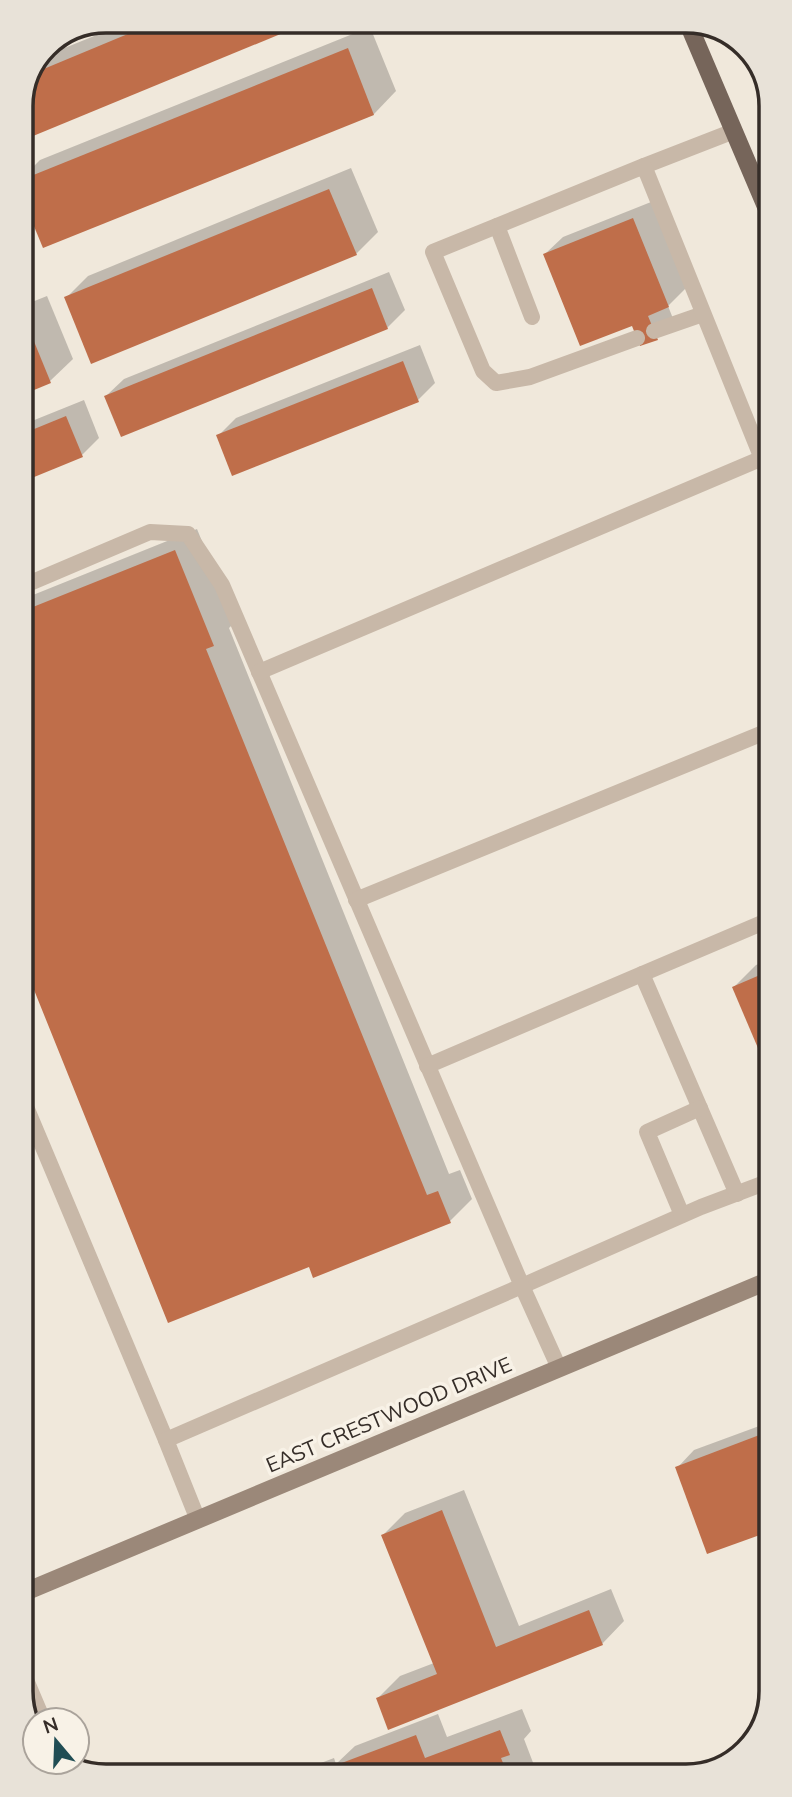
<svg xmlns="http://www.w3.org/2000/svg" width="792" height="1797" font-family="Mulish,sans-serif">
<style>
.shadow{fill:#0003}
.building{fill:#bf6e4a}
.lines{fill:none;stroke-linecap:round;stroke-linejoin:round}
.lane{stroke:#c8b8a8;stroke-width:16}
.secondary{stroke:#9b8879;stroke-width:18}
.primary{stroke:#76655a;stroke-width:18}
.labels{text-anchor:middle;stroke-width:7;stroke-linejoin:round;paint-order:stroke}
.street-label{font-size:21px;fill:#352d28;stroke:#f8f2e7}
.rim{fill:none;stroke:#352d28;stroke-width:3.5}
</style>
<rect width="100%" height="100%" fill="#f0e8db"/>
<g class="shadow">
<path d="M131 21H307L21 101 40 58Z"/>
<path d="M370 27 396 91 374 114 44 246 21 190V179L40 160Z"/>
<path d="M351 168 378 232 356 254 66 298 88 276Z"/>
<path d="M651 202 686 288 668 306 674 321 657 338 545 254 563 237Z"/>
<path d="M22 239 25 249 22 252Z"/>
<path d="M389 272 405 310 387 328 106 396 124 379Z"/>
<path d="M47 296 73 359 50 381 22 393V306Z"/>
<path d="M420 345 435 383 418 400 218 436 236 418Z"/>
<path d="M84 400 99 438 82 455 22 480V425Z"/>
<path d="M197 529 235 622 229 628 449 1174 460 1170 472 1199 450 1221 310 1264 169 1321 24 960 23 599Z"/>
<path d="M769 960V1070L734 987 756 965Z"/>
<path d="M770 1422 771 1529 677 1468 694 1450Z"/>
<path d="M464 1490 519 1626 611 1589 624 1621 602 1644 378 1698 400 1676 434 1663 383 1535 405 1513Z"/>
<path d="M522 1709 531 1731 524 1739 537 1773 292 1774 334 1758 336 1764 355 1746 438 1714 447 1737Z"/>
</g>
<g class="building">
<path d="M159 21H312L21 141V101L34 73Z"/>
<path d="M435 21H468L439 32Z"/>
<path d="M348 48 374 115 43 248 21 195V180Z"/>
<path d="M329 189 357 255 91 364 64 297Z"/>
<path d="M633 218 669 307 648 316 658 340 640 346 632 326 580 346 543 254Z"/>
<path d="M372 288 388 329 121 437 104 396Z"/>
<path d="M24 317 51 383 22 395V318Z"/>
<path d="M403 361 419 402 232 476 216 435Z"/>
<path d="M66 416 83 457 22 482V434Z"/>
<path d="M175 550 214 646 206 649 427 1195 438 1191 451 1223 313 1278 309 1267 168 1323 24 965 23 611Z"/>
<path d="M769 971V1074L732 987Z"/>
<path d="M770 1431 771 1531 707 1554 675 1467Z"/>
<path d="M442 1510 496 1647 589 1610 603 1645 388 1730 376 1698 437 1674 381 1535Z"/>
<path d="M500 1730 510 1755 501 1758 507 1773 333 1774 331 1767 416 1735 425 1758Z"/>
</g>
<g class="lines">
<g class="lane">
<path d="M644 166 734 131"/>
<path d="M497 226 532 317"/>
<path d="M654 331 703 314"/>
<path d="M637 338 530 377 496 383 483 371 433 252 644 166 767 471"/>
<path d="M23 586 150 532 188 534 222 585 522 1286 701 1207 770 1181"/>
<path d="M259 672 767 456"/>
<path d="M356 900 768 731"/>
<path d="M642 974 769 920"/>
<path d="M427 1066 642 974 737 1194"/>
<path d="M24 1102 166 1440"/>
<path d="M682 1215 647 1132 700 1108"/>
<path d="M198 1520 166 1440 522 1286 559 1368"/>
<path d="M26 1680 43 1720"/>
</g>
<path class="secondary" d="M25 1592 770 1280"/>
<path class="primary" d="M687 21 767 209"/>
</g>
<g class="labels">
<g class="street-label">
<text transform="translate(389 1415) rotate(-23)" y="7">EAST CRESTWOOD DRIVE</text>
</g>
</g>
<path d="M0 0H792V1797H0ZM106 33H686A73 73 0 0 1 759 106V1691A73 73 0 0 1 686 1764H106A73 73 0 0 1 33 1691V106A73 73 0 0 1 106 33Z" fill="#e8e2d8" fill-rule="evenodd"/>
<path class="rim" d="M106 33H686A73 73 0 0 1 759 106V1691A73 73 0 0 1 686 1764H106A73 73 0 0 1 33 1691V106A73 73 0 0 1 106 33Z"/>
<g transform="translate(56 1741) rotate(341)"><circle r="33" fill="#f8f2e7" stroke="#aaa39b" stroke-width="2"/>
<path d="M0-5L12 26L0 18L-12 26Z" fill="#204d54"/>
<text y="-10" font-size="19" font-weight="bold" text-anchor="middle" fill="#352d28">N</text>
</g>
</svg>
